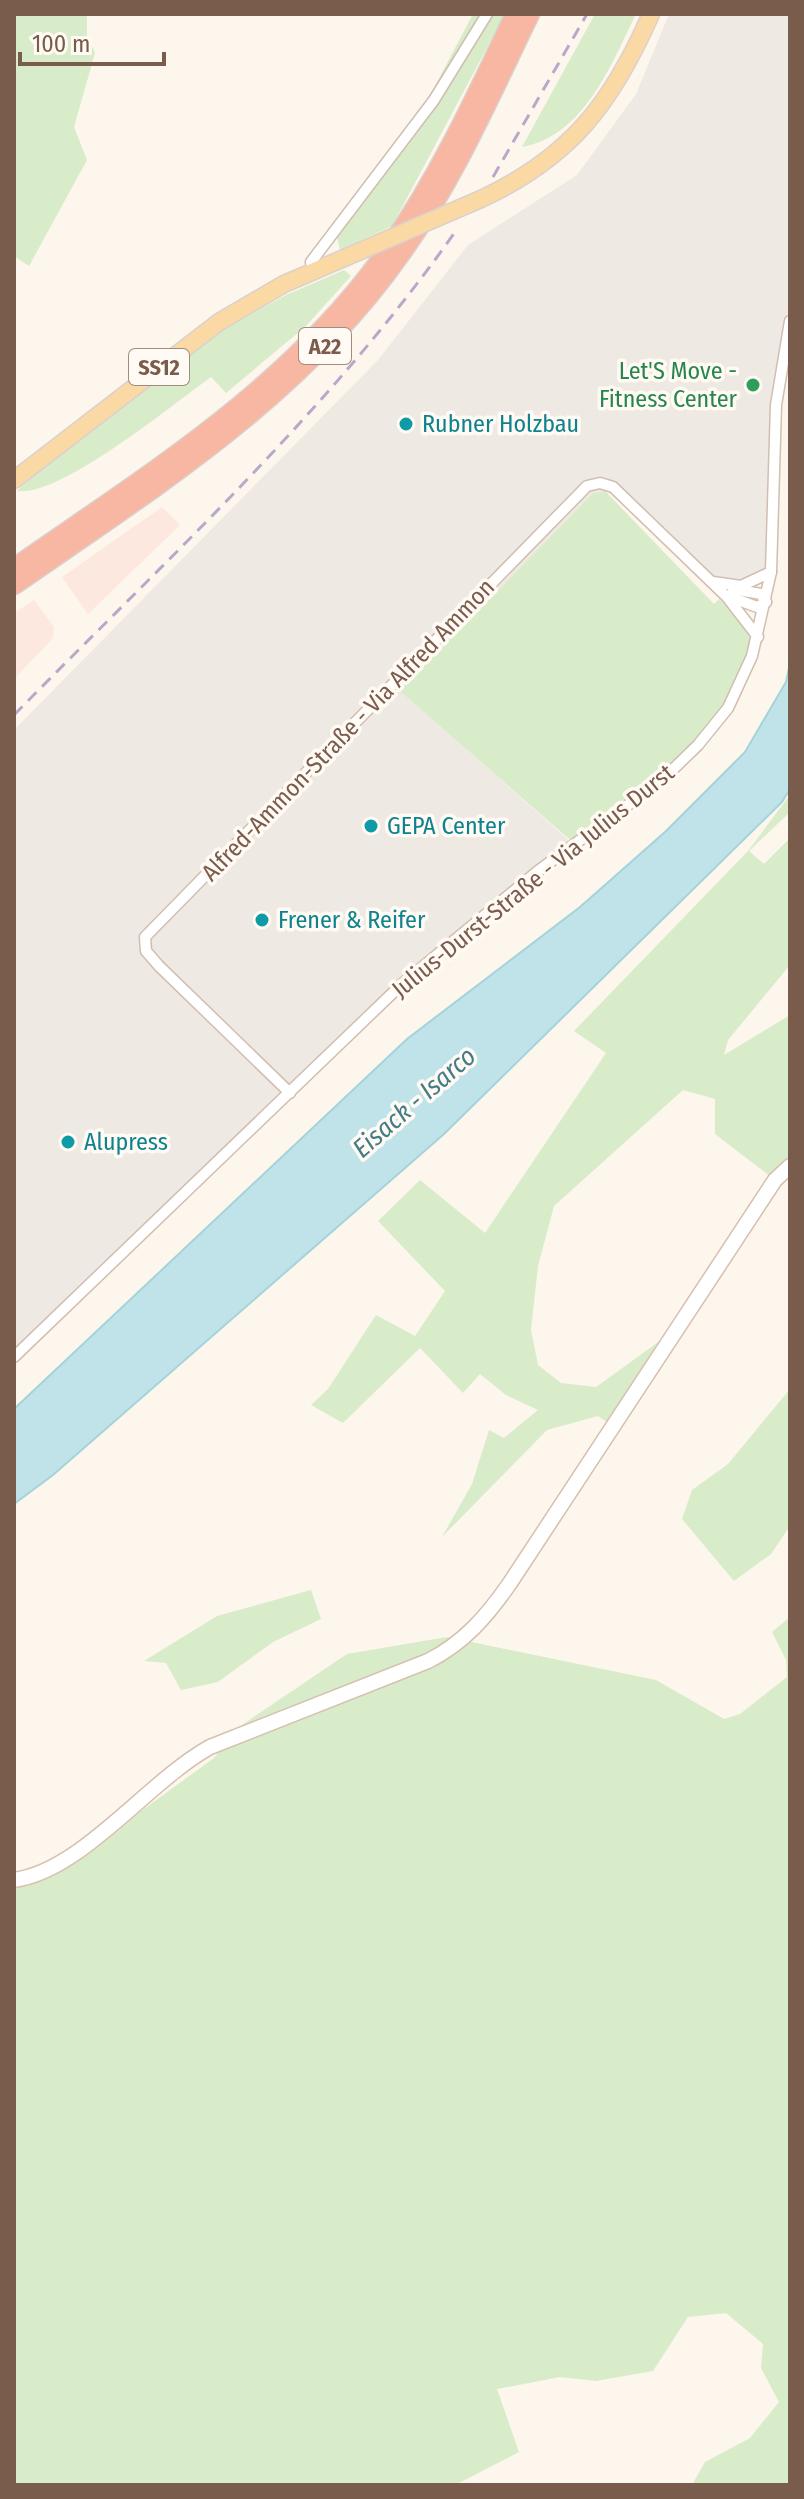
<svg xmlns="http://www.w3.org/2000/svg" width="804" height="2499" font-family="'Fira Sans Condensed',sans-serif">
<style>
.commercial{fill:#fde8e0}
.industrial{fill:#efe9e4}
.green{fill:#d8ecc9}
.water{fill:#bfe3e8;stroke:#a5d3da;stroke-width:2}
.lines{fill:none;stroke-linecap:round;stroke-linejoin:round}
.street-casing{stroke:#d1beb0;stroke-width:13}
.secondary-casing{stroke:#d6c0b0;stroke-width:17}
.primary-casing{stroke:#dad1cd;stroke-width:19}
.highway-casing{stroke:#dad1cd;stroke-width:21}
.street{stroke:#fff;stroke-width:10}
.secondary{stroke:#fff;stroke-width:14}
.primary{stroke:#fbd9a5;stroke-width:16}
.highway{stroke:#f7b7a3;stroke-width:18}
.rail{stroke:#b9a8c9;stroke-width:3;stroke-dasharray:12 8;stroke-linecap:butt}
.primary-bridge-casing{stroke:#dad1cd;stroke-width:19;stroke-linecap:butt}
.primary-bridge{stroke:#fbd9a5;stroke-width:16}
.leisure-dot{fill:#2e9e5b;stroke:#fffaf3;stroke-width:3}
.culture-dot{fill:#0f9aa8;stroke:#fffaf3;stroke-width:3}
.labels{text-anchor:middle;stroke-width:7;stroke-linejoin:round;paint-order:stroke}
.shield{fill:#fffaf3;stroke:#a28b7f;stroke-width:2}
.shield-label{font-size:22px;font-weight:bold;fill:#7a5c4d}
.leisure-label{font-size:24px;fill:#27864d;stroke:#fffaf3;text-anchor:end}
.culture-label{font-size:24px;fill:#0d838f;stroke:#fffaf3;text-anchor:start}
.street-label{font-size:24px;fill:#7a5c4d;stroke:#fffaf3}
.water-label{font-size:26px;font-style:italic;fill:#437c86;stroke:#fffaf3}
</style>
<rect width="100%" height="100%" fill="#fdf6ec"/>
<g class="commercial">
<path d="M162 507 180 525 88 614 62 577Z"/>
<path d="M34 600 54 627 53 638 14 679V613Z"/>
</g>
<path class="industrial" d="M669 14H790V325L781 369 771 572 754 581 712 582 614 492 593 493 401 691 574 845 473 922 14 1357V730L378 360 468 245 577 175 636 94Z"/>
<g class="green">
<path d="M14 14H87V36L95 53 74 127 87 160 29 266 14 256Z"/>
<path d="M473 14H505L392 226 340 250 336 233 399 154Z"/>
<path d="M595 14H636C611 65 584 136 522 147Z"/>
<path d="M344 270 351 276 306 326 226 393 211 377C172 405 59 498 17 491L37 471 226 328 286 295Z"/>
<path d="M606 492 714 604 719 599 737 613 751 640C738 725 635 795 570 840L400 691 593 493Z"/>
<path d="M790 795V812L749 851 764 864 790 838V965L728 1040 724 1055 790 1015V1167L775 1180 715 1134V1099L683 1090 554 1206 538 1266 531 1330 538 1365 561 1383 596 1387 679 1327 626 1405 620 1431 598 1416 547 1430 442 1537 472 1484 489 1430 504 1438 538 1410 506 1395 480 1374 463 1393 420 1348 343 1423 311 1405 328 1389 376 1315 415 1336 445 1291 378 1221 420 1180 485 1233 606 1053 574 1031 748 851Z"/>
<path d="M790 1389V1526L771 1554 734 1581 682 1519 692 1490 728 1464Z"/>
<path d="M311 1590 321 1619 273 1642 218 1682 181 1690 166 1663 144 1661 217 1616Z"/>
<path d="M790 1617V2485H692L705 2462 750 2438 779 2402 761 2368 763 2344 726 2313 688 2317 653 2371 596 2381 560 2377 497 2389 519 2452 455 2485H14V1878L71 1862 214 1758 239 1727 347 1654 447 1637 656 1680 724 1719 740 1714 787 1677 786 1660 772 1632Z"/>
</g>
<path class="water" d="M790 663V789L782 802 444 1134 53 1475 14 1504V1409L407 1039 580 907 665 832 745 752 786 682Z"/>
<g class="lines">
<g class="street-casing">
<g id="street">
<path d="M315 271 311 262 434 100 487 14"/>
<path d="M713 582 741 586 771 572"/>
<path d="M733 589 761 594 766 602"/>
<path d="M727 597 758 637"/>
<path d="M290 1093 159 966 146 951 145 937 587 486 600 483 613 487 725 595 757 607 766 602"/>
<path d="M14 1357 402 984 538 871 662 780 698 745 728 708 752 656 771 572 776 405 790 321"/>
</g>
</g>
<g class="secondary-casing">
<path id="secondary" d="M14 1880C82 1871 147 1782 210 1747L428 1661C464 1643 487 1616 510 1583L775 1180 790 1166"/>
</g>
<g class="primary-casing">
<g id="primary">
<path d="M481 199C571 157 612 103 651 14"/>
<path d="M14 480 219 322 284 284 358 252"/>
</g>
</g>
<g class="highway-casing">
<g id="highway">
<path d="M14 568C150 473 293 386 389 248 440 175 477 94 515 14"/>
<path d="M14 585C155 487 300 397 400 255 454 180 490 96 530 14"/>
</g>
</g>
<use href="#street" class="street"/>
<use href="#secondary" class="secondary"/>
<use href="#primary" class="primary"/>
<use href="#highway" class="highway"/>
<g class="rail">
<path d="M493 177 587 14"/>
<path d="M14 715C166 560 329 411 455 232"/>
</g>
<g class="primary-bridge-casing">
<path id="primary-bridge" d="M358 252 481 199"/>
</g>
<use href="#primary-bridge" class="primary-bridge"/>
</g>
<circle class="leisure-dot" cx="753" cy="385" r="8"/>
<g class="culture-dot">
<circle cx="406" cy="424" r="8"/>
<circle cx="371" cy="826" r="8"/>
<circle cx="262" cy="920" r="8"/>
<circle cx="68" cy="1142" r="8"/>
</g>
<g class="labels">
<g class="shield">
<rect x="299" y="328" width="52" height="36" rx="6"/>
<rect x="129" y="349" width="60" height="36" rx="6"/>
</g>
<g class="shield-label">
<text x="325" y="354">A22</text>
<text x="159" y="375">SS12</text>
</g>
<g class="leisure-label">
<text x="737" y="379">Let'S Move -<tspan x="737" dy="28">Fitness Center</tspan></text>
</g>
<g class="culture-label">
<text x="422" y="432">Rubner Holzbau</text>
<text x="387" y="834">GEPA Center</text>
<text x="278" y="928">Frener &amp; Reifer</text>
<text x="84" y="1150">Alupress</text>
</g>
<g class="street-label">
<text transform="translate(348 730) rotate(-46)" y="8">Alfred-Ammon-Straße - Via Alfred Ammon</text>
<text transform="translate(533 881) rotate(-39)" y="8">Julius-Durst-Straße - Via Julius Durst</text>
</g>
<g class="water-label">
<text transform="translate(414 1102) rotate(-41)" y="9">Eisack - Isarco</text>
</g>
</g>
<rect width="804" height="2499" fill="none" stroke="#7a5c4d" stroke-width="32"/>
<path d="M20 52v12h144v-12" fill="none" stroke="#7a5c4d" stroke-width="4"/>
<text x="32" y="52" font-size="24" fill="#7a5c4d" stroke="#fffaf3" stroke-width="6" paint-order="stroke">100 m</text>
</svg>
